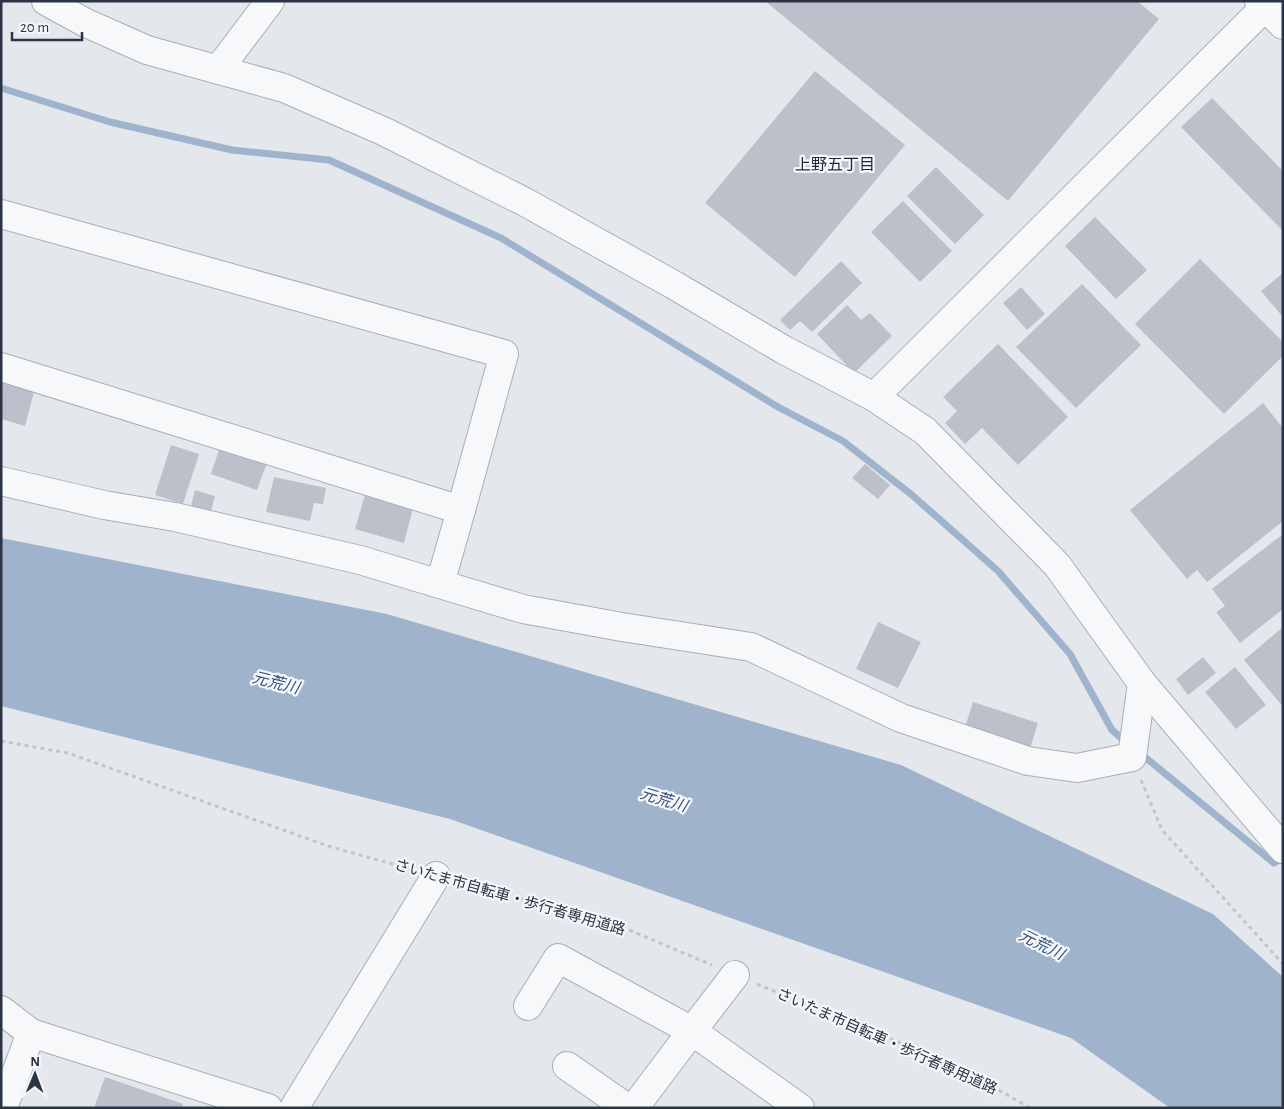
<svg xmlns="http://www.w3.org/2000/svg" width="1284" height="1109" font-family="'Alegreya Sans','Noto Sans JP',sans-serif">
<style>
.water{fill:#9fb4cc}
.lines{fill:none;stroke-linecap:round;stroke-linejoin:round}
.stream{stroke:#9fb4cc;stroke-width:7}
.building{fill:#bbc0ca}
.minor-casing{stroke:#a9aeb7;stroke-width:30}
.path{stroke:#c2c5cb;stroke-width:3;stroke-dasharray:4 4;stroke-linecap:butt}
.minor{stroke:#f7f8fa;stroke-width:28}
.labels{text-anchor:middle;stroke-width:4.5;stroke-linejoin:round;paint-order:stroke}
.street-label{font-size:15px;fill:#2b3445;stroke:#f4f6f9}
.neighbourhood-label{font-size:16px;fill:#1d2536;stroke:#f4f6f9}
.water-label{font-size:16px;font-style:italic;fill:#34527a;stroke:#f4f6f9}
</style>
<rect width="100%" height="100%" fill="#e4e7ec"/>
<path class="water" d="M1 538 387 614 901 765 1213 914 1283 977V1108H1170L1071 1038 450 819 1 706Z"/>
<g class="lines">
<g class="stream">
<path d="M1 88 110 122 232 150 329 160 501 238 778 407 843 441 912 495 998 571 1070 654 1112 730 1127 743"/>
<path d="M1140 753 1274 863 1283 858"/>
</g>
</g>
<g class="building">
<path d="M765 1H1137L1159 19 1008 201Z"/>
<path d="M815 71 905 145 795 277 705 203Z"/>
<path d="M1212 98 1283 171V231L1181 127Z"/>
<path d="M936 167 984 215 955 244 907 196Z"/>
<path d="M903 201 952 251 920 282 871 232Z"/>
<path d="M1095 217 1147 270 1116 299 1065 246Z"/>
<path d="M1200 259 1283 342V356L1224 414 1135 324Z"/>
<path d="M841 261 862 283 812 332 800 321 790 330 780 320Z"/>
<path d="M1283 273V317L1261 291Z"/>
<path d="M1082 284 1141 345 1076 408 1016 347Z"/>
<path d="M1021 287 1045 314 1027 330 1003 303Z"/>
<path d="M847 305 861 320 870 313 892 336 854 373 817 334Z"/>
<path d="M998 344 1068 417 1018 465 982 428 965 444 945 423 957 411 943 397Z"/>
<path d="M1 383 34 392 25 426 1 419Z"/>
<path d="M1263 403 1283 428V521L1207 582 1197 570 1187 579 1130 510Z"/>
<path d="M171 445 199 454 183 504 155 495Z"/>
<path d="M220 447 267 463 257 490 211 474Z"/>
<path d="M865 464 890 485 878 499 852 478Z"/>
<path d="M274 477 326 488 323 504 314 503 310 521 266 512Z"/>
<path d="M195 490 215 496 211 511 191 506Z"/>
<path d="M365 495 413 508 404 543 355 529Z"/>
<path d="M1283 534V609L1240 643 1216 612 1225 606 1212 589Z"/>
<path d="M878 622 921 642 898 688 856 669Z"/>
<path d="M1283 627V707L1244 660Z"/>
<path d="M1203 657 1216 673 1188 695 1176 679Z"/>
<path d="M1235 667 1266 705 1236 729 1205 692Z"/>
<path d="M973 702 1038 723 1030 748 965 727Z"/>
<path d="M105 1077 183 1104 182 1108H94Z"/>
</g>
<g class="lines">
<g class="minor-casing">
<g id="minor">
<path d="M46 1 86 23 147 50 284 88 383 131 525 202 674 285 784 350 874 397 925 431 1057 565 1142 683 1283 849"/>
<path d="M1259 1 1283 25"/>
<path d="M218 70 270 1"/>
<path d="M1 214 504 354 461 510"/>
<path d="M1 367 461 510 440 584"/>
<path d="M874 397 1271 1"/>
<path d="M1 481 104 505 175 517 360 560 523 609 622 627 751 647 901 718 1028 761 1077 768 1132 757 1142 683"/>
<path d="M528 1006 558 958 692 1031 735 975"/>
<path d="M1 1010 31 1033 268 1108"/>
<path d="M567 1066 627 1108"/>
<path d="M3 1108 31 1033"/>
<path d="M294 1108 436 876"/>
<path d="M634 1108 692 1031 800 1108"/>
</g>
</g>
<g class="path">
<path d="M1 741 68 753 328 846 410 869"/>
<path d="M1141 780 1162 830 1283 964"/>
<path d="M460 882 615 924 712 965"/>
<path d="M757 984C849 1022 945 1057 1030 1108"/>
</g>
<use href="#minor" class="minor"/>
</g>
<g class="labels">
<g class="street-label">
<text transform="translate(510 897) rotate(16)" y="5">さいたま市自転車・歩行者専用道路</text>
<text transform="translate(887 1041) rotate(24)" y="5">さいたま市自転車・歩行者専用道路</text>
</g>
<g class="neighbourhood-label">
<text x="835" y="170">上野五丁目</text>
</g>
<g class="water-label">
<text transform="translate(276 682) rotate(14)" y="6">元荒川</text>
<text transform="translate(664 799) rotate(17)" y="6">元荒川</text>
<text transform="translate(1042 944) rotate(26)" y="6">元荒川</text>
</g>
</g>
<rect width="1284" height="1109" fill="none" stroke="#2b3445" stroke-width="5"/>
<g transform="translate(35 1074) rotate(1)" stroke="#f4f6f9" stroke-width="4" paint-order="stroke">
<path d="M0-4L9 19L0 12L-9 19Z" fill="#2b3445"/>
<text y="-8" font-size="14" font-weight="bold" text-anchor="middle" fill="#2b3445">N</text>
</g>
<path d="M12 32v8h70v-8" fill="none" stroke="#2b3445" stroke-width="2.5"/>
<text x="20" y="32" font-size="15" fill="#2b3445" stroke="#f4f6f9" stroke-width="4" paint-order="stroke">20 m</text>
</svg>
